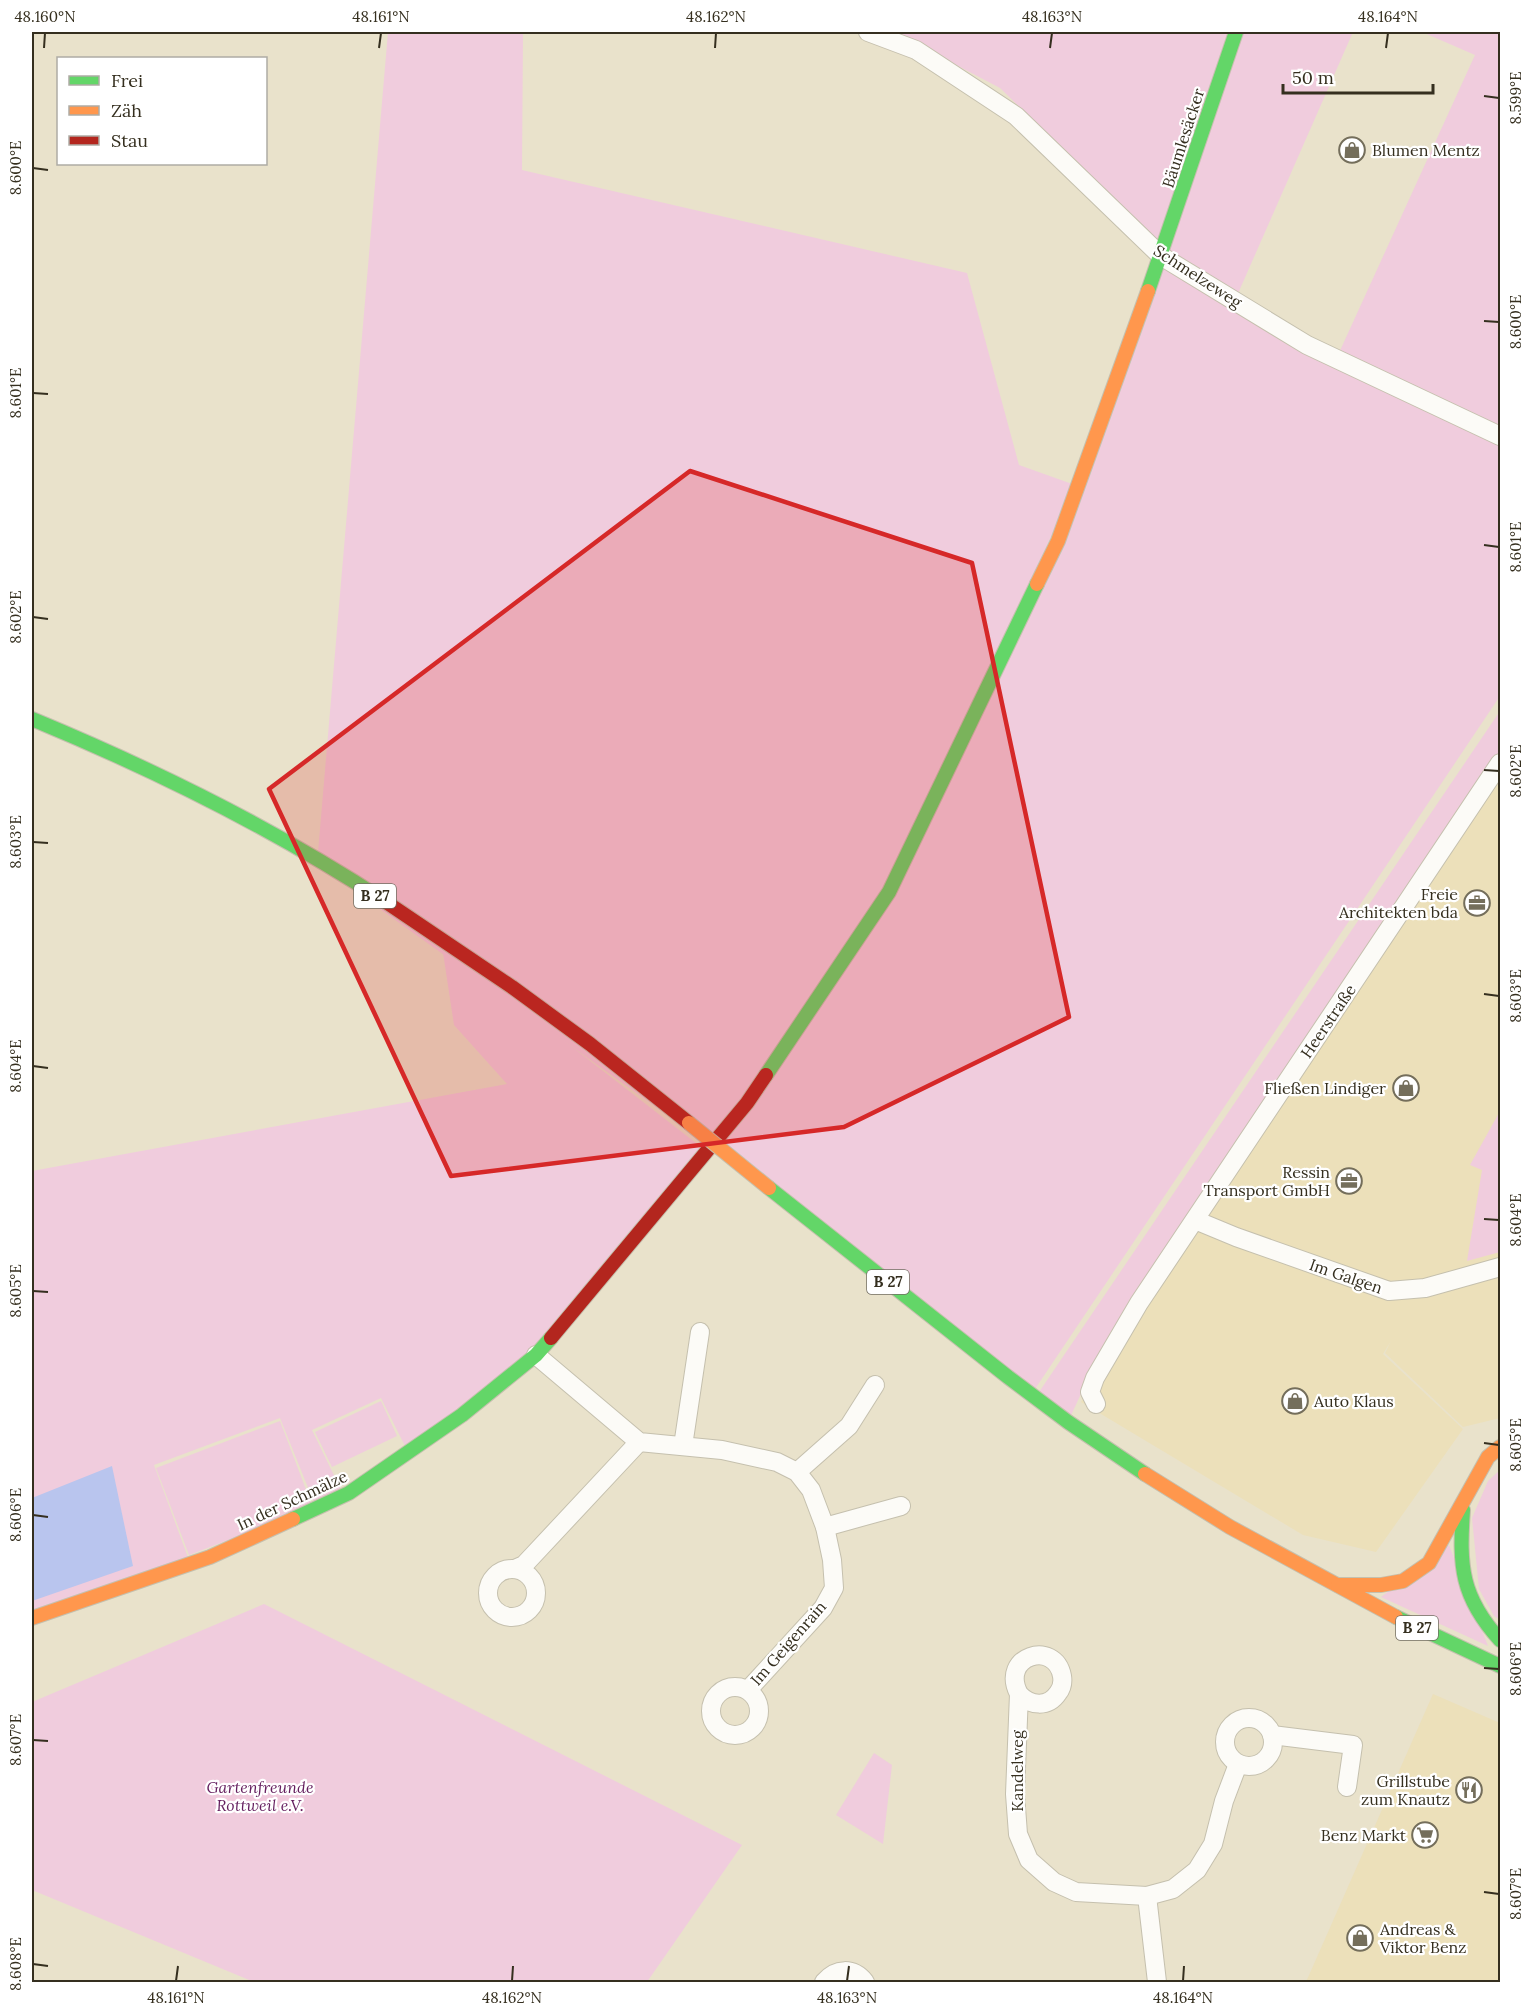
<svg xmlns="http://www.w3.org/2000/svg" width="1532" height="2014" font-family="Lora,serif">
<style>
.built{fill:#ece0ba}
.green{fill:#f0ccdd}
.water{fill:#b9c5ee}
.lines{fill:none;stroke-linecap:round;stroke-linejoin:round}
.street-casing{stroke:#c5c0ae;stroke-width:20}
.fast-casing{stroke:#c5c0ae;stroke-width:16}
.slow-casing{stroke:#c5c0ae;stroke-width:16}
.jam-casing{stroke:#c5c0ae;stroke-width:16}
.street{stroke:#fcfbf7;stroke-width:18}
.fast{stroke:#63d668;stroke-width:14}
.slow{stroke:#ff974d;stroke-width:14}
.jam{stroke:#b3261e;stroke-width:14}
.slow-bridge-casing{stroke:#c5c0ae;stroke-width:16;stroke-linecap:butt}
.slow-bridge{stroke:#ff974d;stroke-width:14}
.marked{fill:#d62828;fill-opacity:0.2;stroke:#d62828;stroke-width:4.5;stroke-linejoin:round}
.ticks{fill:none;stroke:#352f1f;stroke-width:2}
.labels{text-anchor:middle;stroke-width:4.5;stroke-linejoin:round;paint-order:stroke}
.shield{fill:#fff;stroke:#726d62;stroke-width:1.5}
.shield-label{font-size:15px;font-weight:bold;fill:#352f1f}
.street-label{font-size:16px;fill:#352f1f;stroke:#fff}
.poi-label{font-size:16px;fill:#352f1f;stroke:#fff;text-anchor:end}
.park-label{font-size:16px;font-style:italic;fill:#641e5e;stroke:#fff}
.neatline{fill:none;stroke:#352f1f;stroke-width:2}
.ticks-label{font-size:15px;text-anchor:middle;fill:#352f1f}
</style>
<rect width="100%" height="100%" fill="#e9e2cb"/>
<g class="built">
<path d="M1500 768V1418L1463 1427 1385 1353 1391 1341 1383 1354 1463 1429 1376 1552 1303 1535 1081 1402 1216 1192Z"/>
<path d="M1433 1694 1500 1723V1982H1306Z"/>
</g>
<g class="green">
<path d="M388 32H523L522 170 967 273 1019 465 1075 485 887 890 709 1145 317 864Z"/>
<path d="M882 32H1232L1161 248 1138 222 1000 88 920 46Z"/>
<path d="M1240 32H1353L1236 298 1164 255Z"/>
<path d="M1422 32H1500V433L1338 355 1475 55Z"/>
<path d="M1162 259 1500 441V696L1031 1395 712 1149 891 894 1059 542Z"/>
<path d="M1500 711V756L1085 1385 1068 1422 1035 1398Z"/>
<path d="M442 946 705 1150 531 1353 406 1448 381 1398 312 1430 342 1492 315 1505 280 1418 154 1465 189 1560 32 1613V1171L507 1084 454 1025Z"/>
<path d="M1500 1111V1252L1467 1261 1482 1170 1470 1165Z"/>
<path d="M381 1401 397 1436 332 1467 315 1432Z"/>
<path d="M280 1421 313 1508 189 1555 156 1468Z"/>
<path d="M1500 1470V1620L1494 1616 1479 1589 1472 1518 1488 1481Z"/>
<path d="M1449 1545 1488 1646 1381 1597Z"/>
<path d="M264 1604 742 1845 647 1982H254L32 1890V1702Z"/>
<path d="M874 1753 892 1765 883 1844 836 1815Z"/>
</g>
<path class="water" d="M112 1466 133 1566 32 1601V1498Z"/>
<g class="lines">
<g class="street-casing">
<g id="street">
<path d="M868 32 916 50 1016 116 1161 256 1307 345 1500 436"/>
<path d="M1195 1220 1236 1237 1389 1291 1425 1288 1500 1267"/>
<path d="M536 1355 639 1442 722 1450 777 1462 797 1472 811 1490 825 1527 832 1560 834 1588 823 1608 748 1690"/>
<path d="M1096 1404 1090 1392 1095 1378 1139 1303 1500 763"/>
<path d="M683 1446 700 1332"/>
<path d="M797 1472 849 1426 875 1385"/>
<path d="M825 1527 901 1506"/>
<path d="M517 1568 524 1565 639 1442"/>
<circle cx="512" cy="1593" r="24"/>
<circle cx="735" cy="1711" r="24"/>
<path d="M1019 1694C1030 1706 1048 1708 1058 1693 1062 1688 1063 1682 1062 1676 1055 1639 999 1656 1019 1694L1015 1794 1018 1834 1029 1860 1054 1882 1076 1892 1147 1896"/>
<circle cx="1249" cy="1742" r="24"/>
<path d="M1272 1735 1353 1745 1347 1787"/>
<path d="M824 1982C836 1968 853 1967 865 1982"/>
<path d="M1157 1982 1147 1896 1173 1889 1197 1870 1213 1844 1224 1801 1238 1764"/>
</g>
</g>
<g class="fast-casing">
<g id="fast">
<path d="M1148 291 1236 32"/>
<path d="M32 719C155 770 275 829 386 902"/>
<path d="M766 1075 889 892 1037 584"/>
<path d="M769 1188 1008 1377 1068 1422 1145 1474"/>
<path d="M1463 1510C1459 1566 1461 1597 1500 1640"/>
<path d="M293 1519 349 1493 462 1415 536 1355 551 1338"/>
<path d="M1396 1617 1500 1666"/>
</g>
</g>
<g class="slow-casing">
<g id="slow">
<path d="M1037 584 1058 541 1148 291"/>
<path d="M1145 1474 1230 1527 1396 1617"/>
<path d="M1338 1585H1381L1403 1581 1429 1563 1488 1457 1500 1447"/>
<path d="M32 1618 210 1557 293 1519"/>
</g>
</g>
<g class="jam-casing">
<g id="jam">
<path d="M386 902 512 987 590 1044 689 1123"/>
<path d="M551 1338 747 1103 766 1075"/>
</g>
</g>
<use href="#street" class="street"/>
<use href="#fast" class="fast"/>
<use href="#slow" class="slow"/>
<use href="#jam" class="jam"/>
<g class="slow-bridge-casing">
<path id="slow-bridge" d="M689 1123 769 1188"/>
</g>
<use href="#slow-bridge" class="slow-bridge"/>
</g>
<path class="marked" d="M690 471 972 563 1069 1017 844 1127 451 1176 269 789Z"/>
<path class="ticks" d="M44 48 45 33M379 48 381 33M715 48 716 33M1050 48 1052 33M1386 48 1388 33M1484 96 1499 98M33 168 48 170M1484 321 1499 322M33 393 48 394M1484 545 1499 547M33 617 48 619M1484 770 1499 771M33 842 48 843M1484 994 1499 996M33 1066 48 1068M1484 1219 1499 1220M33 1291 48 1292M1484 1443 1499 1445M33 1515 48 1517M1484 1668 1499 1669M33 1740 48 1741M1484 1892 1499 1894M33 1964 48 1966M176 1981 178 1966M512 1981 513 1966M847 1981 849 1966M1183 1981 1184 1966"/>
<defs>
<g id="shop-ring" transform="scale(1.35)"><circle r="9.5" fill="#fff" stroke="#746e5b" stroke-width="1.5"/><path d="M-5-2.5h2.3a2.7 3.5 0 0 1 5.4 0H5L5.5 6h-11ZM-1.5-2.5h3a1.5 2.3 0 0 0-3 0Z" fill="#746e5b"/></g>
<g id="office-ring" transform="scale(1.35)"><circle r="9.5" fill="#fff" stroke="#746e5b" stroke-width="1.5"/><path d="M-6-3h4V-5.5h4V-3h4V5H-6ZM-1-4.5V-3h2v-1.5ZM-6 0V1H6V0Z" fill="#746e5b"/></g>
<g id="restaurant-ring" transform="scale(1.35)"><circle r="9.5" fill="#fff" stroke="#746e5b" stroke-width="1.5"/><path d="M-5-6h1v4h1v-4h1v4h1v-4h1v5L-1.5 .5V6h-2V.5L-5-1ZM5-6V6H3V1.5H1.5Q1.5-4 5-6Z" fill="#746e5b"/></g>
<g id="supermarket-ring" transform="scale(1.35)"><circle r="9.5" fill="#fff" stroke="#746e5b" stroke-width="1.5"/><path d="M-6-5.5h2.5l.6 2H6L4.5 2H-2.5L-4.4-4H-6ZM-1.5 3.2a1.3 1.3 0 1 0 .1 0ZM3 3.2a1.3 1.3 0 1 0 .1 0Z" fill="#746e5b"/></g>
</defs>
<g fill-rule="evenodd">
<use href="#shop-ring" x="1352" y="150"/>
<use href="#office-ring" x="1477" y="903"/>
<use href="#shop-ring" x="1406" y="1088"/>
<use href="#office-ring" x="1349" y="1181"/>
<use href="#shop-ring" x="1295" y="1401"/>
<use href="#restaurant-ring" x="1469" y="1790"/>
<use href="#supermarket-ring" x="1425" y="1835"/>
<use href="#shop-ring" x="1360" y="1938"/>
</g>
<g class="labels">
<g class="shield">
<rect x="354" y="884" width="42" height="24" rx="4.5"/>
<rect x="867" y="1270" width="42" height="24" rx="4.5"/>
<rect x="1396" y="1616" width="42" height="24" rx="4.5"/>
</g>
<g class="shield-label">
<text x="375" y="901">B 27</text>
<text x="888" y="1287">B 27</text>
<text x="1417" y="1633">B 27</text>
</g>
<g class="street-label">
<text transform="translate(1183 138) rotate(-72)" y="6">Bäumlesäcker</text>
<text transform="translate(1198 276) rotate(33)" y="6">Schmelzeweg</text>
<text transform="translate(1328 1021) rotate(-56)" y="6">Heerstraße</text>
<text transform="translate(1346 1276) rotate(19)" y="6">Im Galgen</text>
<text transform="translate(292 1500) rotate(-25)" y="6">In der Schmälze</text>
<text transform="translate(788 1643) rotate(-49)" y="6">Im Geigenrain</text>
<text transform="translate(1017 1771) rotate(-90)" y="6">Kandelweg</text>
</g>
<g class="poi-label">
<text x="1372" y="156" text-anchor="start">Blumen Mentz</text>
<text x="1458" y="900">Freie<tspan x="1458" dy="18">Architekten bda</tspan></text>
<text x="1386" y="1094">Fließen Lindiger</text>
<text x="1330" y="1178">Ressin<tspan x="1330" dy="18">Transport GmbH</tspan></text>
<text x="1314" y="1407" text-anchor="start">Auto Klaus</text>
<text x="1450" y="1787">Grillstube<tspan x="1450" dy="18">zum Knautz</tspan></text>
<text x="1406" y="1841">Benz Markt</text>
<text x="1380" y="1935" text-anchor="start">Andreas &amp;<tspan x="1380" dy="18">Viktor Benz</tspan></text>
</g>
<g class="park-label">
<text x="260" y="1793">Gartenfreunde<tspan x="260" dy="18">Rottweil e.V.</tspan></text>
</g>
</g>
<rect width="1532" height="2014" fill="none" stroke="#ffffff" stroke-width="66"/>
<rect x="57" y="57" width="210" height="108" fill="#ffffff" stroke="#aeaca5" stroke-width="1.5"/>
<rect x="69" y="76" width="30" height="9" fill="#63d668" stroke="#aeaca5" stroke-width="1.5"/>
<text x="111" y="87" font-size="18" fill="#352f1f">Frei</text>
<rect x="69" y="106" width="30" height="9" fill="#ff974d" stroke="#aeaca5" stroke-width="1.5"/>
<text x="111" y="117" font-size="18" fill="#352f1f">Zäh</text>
<rect x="69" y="136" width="30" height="9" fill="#b3261e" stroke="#aeaca5" stroke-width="1.5"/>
<text x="111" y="147" font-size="18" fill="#352f1f">Stau</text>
<path d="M1283 84v9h150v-9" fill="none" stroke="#352f1f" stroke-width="3"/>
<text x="1292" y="84" font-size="18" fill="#352f1f" stroke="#ffffff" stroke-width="4.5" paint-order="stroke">50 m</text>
<rect x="33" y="33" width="1466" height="1948" class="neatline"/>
<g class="ticks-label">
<text x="45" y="22">48.160°N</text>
<text x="381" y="22">48.161°N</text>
<text x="716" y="22">48.162°N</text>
<text x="1052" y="22">48.163°N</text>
<text x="1388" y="22">48.164°N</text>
<text transform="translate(1516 98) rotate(-90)" y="5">8.599°E</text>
<text transform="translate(16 168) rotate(-90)" y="5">8.600°E</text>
<text transform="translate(1516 322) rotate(-90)" y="5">8.600°E</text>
<text transform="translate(16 393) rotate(-90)" y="5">8.601°E</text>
<text transform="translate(1516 547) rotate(-90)" y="5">8.601°E</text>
<text transform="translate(16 617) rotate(-90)" y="5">8.602°E</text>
<text transform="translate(1516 771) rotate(-90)" y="5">8.602°E</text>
<text transform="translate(16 842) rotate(-90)" y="5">8.603°E</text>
<text transform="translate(1516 996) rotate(-90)" y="5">8.603°E</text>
<text transform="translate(16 1066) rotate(-90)" y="5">8.604°E</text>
<text transform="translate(1516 1220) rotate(-90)" y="5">8.604°E</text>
<text transform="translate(16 1291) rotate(-90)" y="5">8.605°E</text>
<text transform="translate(1516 1445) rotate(-90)" y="5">8.605°E</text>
<text transform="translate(16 1515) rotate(-90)" y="5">8.606°E</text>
<text transform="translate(1516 1669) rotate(-90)" y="5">8.606°E</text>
<text transform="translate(16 1740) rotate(-90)" y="5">8.607°E</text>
<text transform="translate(1516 1894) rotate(-90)" y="5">8.607°E</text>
<text transform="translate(16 1964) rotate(-90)" y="5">8.608°E</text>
<text x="176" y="2003">48.161°N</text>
<text x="512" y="2003">48.162°N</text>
<text x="847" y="2003">48.163°N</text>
<text x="1183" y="2003">48.164°N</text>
</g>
</svg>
